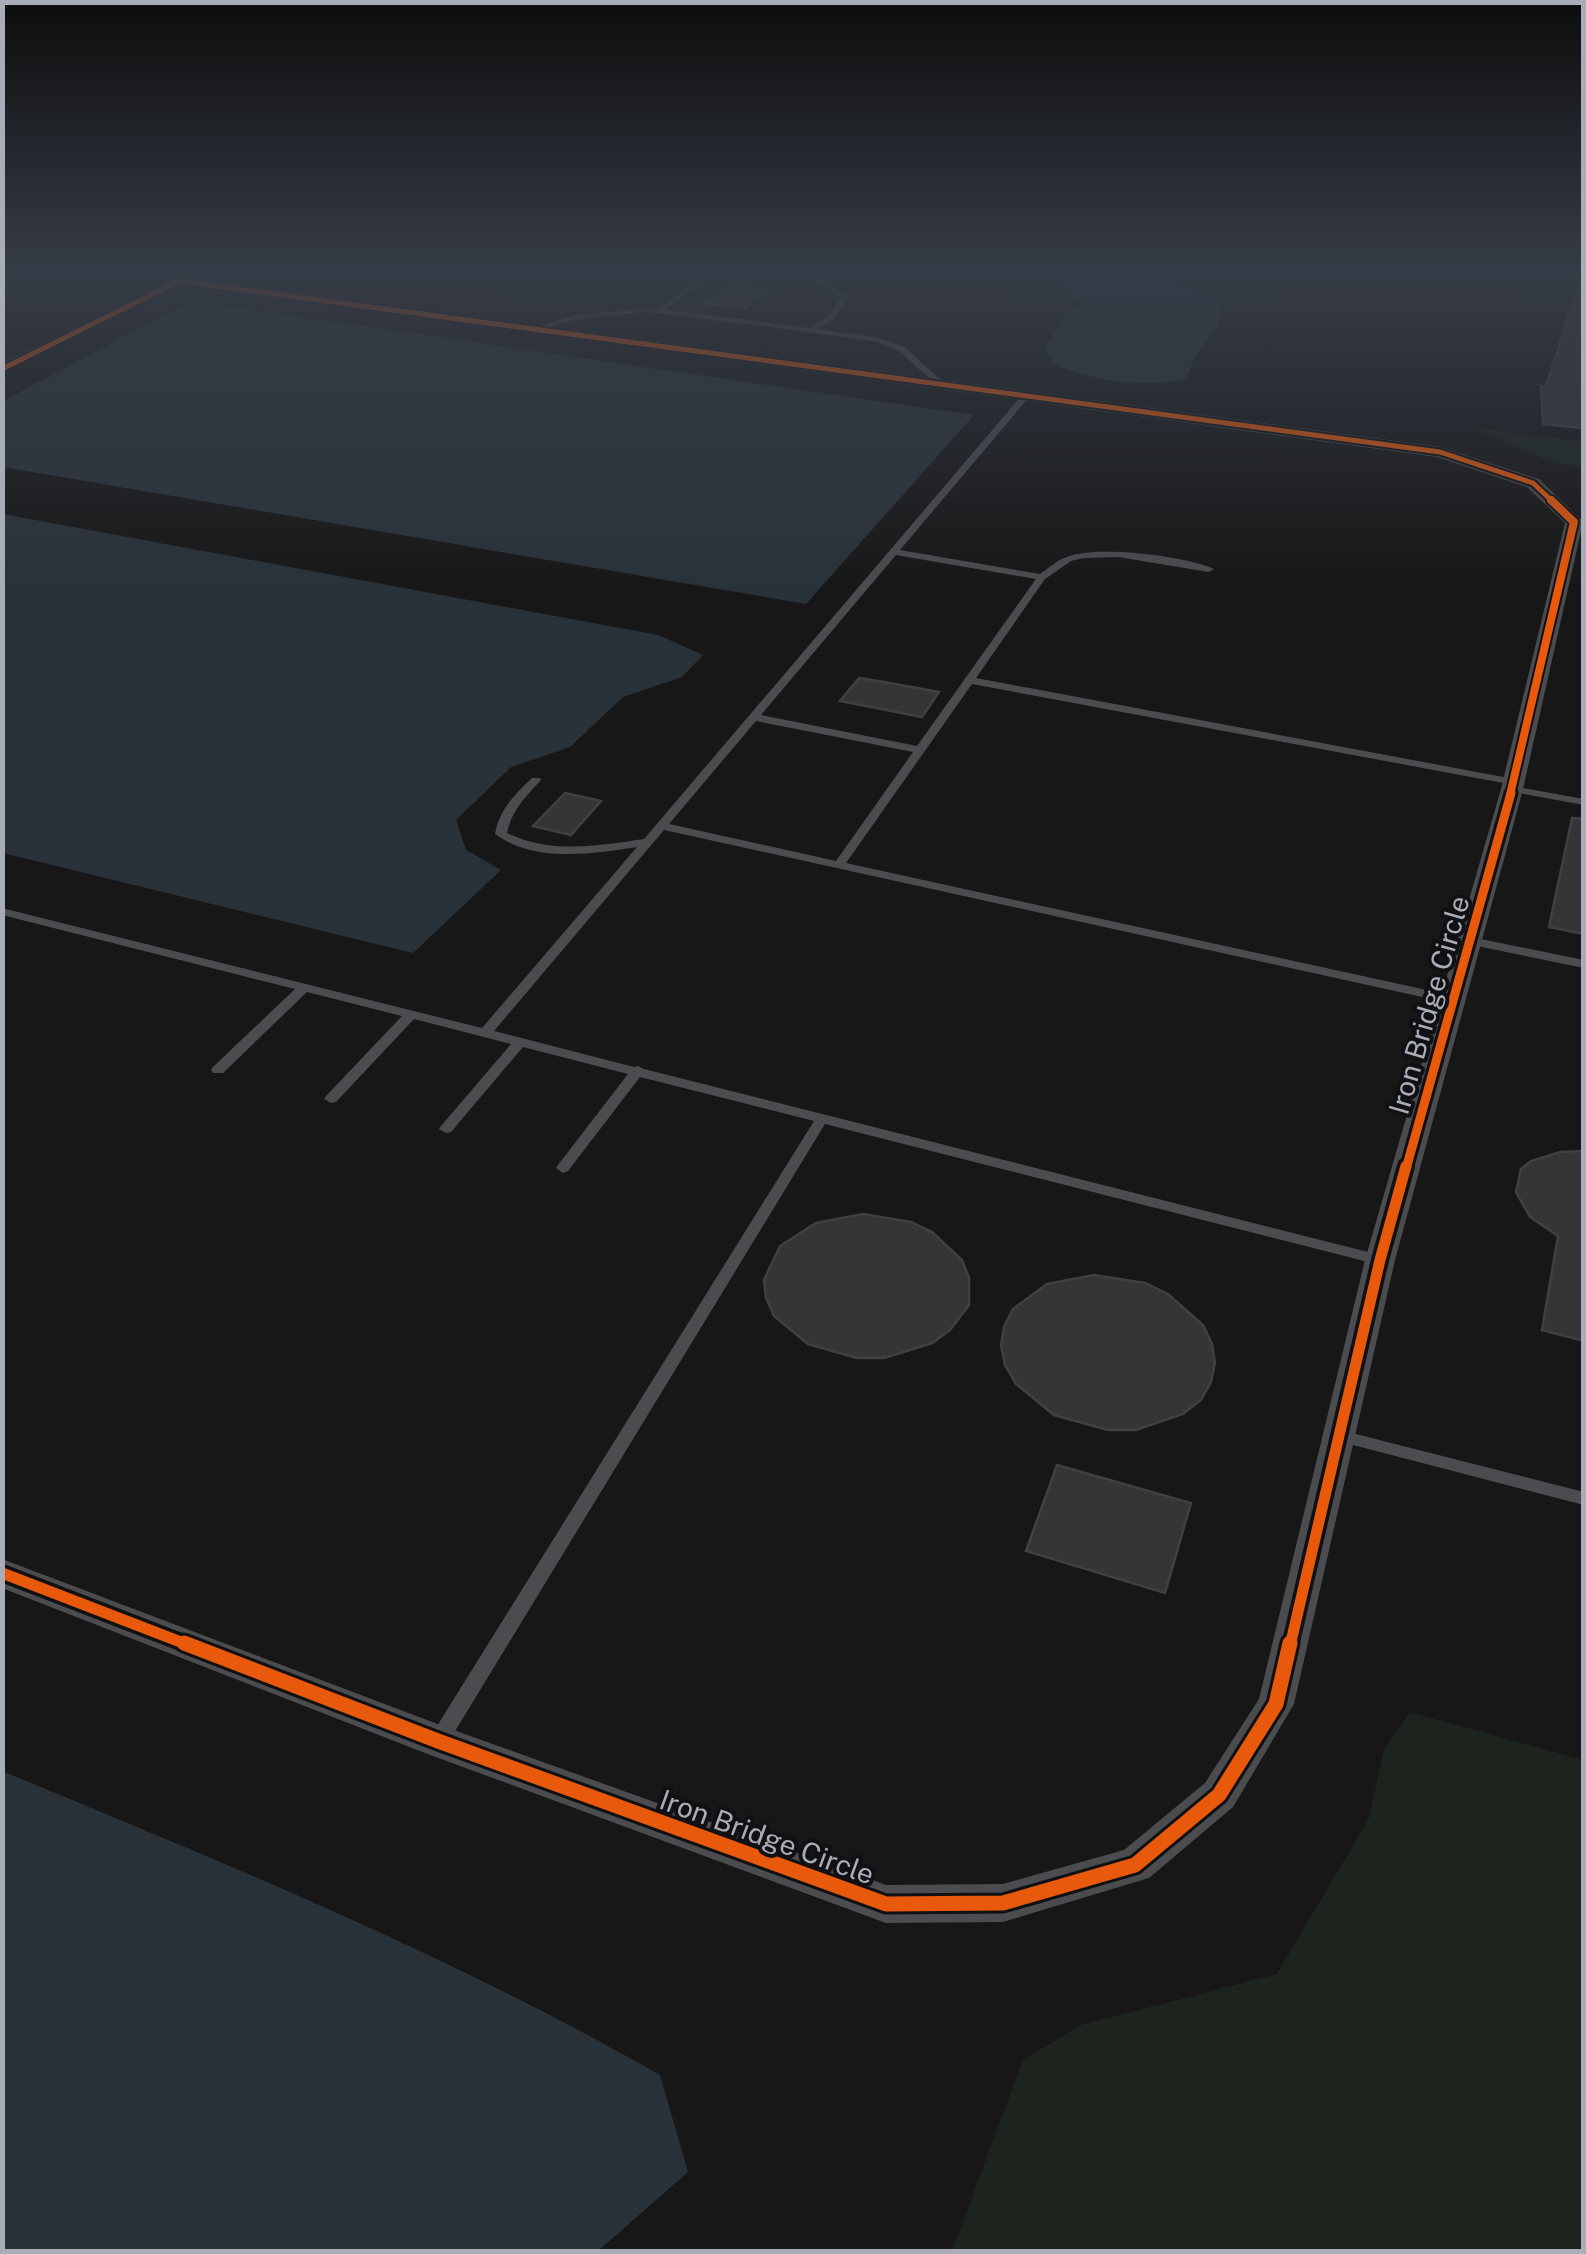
<svg xmlns="http://www.w3.org/2000/svg" width="1586" height="2254" font-family="'Public Sans',sans-serif">
<style>
.green{fill:#1d241e}
.water{fill:#2a3239}
.building{fill:#353536;stroke:#3f4043;stroke-width:2.5}
.lines{fill:none;stroke-linecap:round;stroke-linejoin:round}
.service{fill:#4b4c50;fill-rule:evenodd}
.minor{fill:#4b4c50;fill-rule:evenodd}
.cycleway-far4-casing{stroke:#111113;stroke-width:9}
.cycleway-far3-casing{stroke:#111113;stroke-width:12}
.cycleway-far2-casing{stroke:#111113;stroke-width:15}
.cycleway-far1-casing{stroke:#111113;stroke-width:18}
.cycleway-casing{stroke:#111113;stroke-width:21}
.cycleway-far4{stroke:#e8590c;stroke-width:5}
.cycleway-far3{stroke:#e8590c;stroke-width:8}
.cycleway-far2{stroke:#e8590c;stroke-width:9}
.cycleway-far1{stroke:#e8590c;stroke-width:11}
.cycleway{stroke:#e8590c;stroke-width:15}
.labels{text-anchor:middle;stroke-width:8;stroke-linejoin:round;paint-order:stroke}
.street-label{font-size:28px;fill:#a8adb8;stroke:#111113}
</style>
<rect width="100%" height="100%" fill="#171717"/>
<g class="green">
<path d="M1473 428 1583 442V467L1553 463Z"/>
<path d="M1410 1712 1583 1760V2251H952L1023 2060 1081 2025 1277 1974 1369 1818 1384 1749Z"/>
</g>
<g class="water">
<path d="M1083 273 1154 274 1216 297C1229 325 1208 334 1196 356 1192 363 1189 372 1186 380 1134 388 1101 382 1052 364L1045 347 1066 315 1082 304 1057 286 1063 276Z"/>
<path d="M191 301 974 415 806 604 3 467V401Z"/>
<path d="M3 514 658 635 703 655 682 677 623 697 570 747 511 767 456 820 466 850 501 870 413 953 3 853Z"/>
<path d="M2 1771C225 1863 450 1955 660 2075L688 2172 598 2251H3Z"/>
</g>
<g class="building">
<path d="M729 284 770 289 744 309 703 303Z"/>
<path d="M1578 286 1584 287V428L1543 424 1541 386 1546 387Z"/>
<path d="M859 678 884 682 939 692 922 717 840 701Z"/>
<path d="M565 793 601 801 571 835 533 826Z"/>
<path d="M1572 818 1584 819V934L1549 927Z"/>
<path d="M1584 1151V1341L1542 1330 1558 1236 1530 1217 1516 1192 1521 1169 1531 1161 1560 1152Z"/>
<path d="M863 1214 911 1222 932 1232 962 1260 969 1278V1305L950 1330 932 1343 884 1358H857L808 1344 774 1316 766 1298 764 1280 780 1246 816 1223Z"/>
<path d="M1094 1275 1145 1283 1168 1294 1203 1325 1212 1344 1215 1363 1211 1382 1201 1400 1183 1414 1136 1430H1108L1054 1415 1016 1384 1005 1365 1001 1345 1004 1327 1013 1309 1047 1284Z"/>
<path d="M1057 1465 1191 1503 1165 1593 1026 1551Z"/>
</g>
<g class="lines">
<g class="service">
<path d="M112 273H129L182 281 179 283 115 275Z"/>
<path d="M720 273H728L692 290 665 310 810 328 829 315 841 297 816 281 764 273H782L820 278 848 296 835 318 818 329 879 338 905 347 946 385 939 387 899 351 878 342 802 331 648 312 576 319 535 331 531 329 575 315 648 308 657 309 688 288Z"/>
<path d="M1023 394 1030 396 900 550 1040 574C1049 568 1057 560 1067 557 1096 545 1186 556 1214 569L1209 572 1118 557 1083 558 1071 561 1045 579 976 678 1514 779 1519 782 1514 785 972 684 846 863 1454 996 1460 1000 1458 1003 1454 1004 664 830 494 1031 634 1067 638 1066 644 1069 1380 1255 1385 1256 1387 1260 1385 1264 1380 1265 825 1124 446 1746 439 1748 432 1746 430 1740 432 1734 814 1121 640 1077 568 1171 563 1173 556 1168 558 1165 628 1074 523 1047 451 1132 446 1133 439 1129 441 1126 511 1044 414 1019 336 1102 331 1103 324 1099 326 1096 402 1016 307 992 223 1073H213L211 1070 213 1067 295 989 2 915V908L482 1028 637 847C591 854 535 863 495 834 499 810 515 794 532 778H540L541 780C526 797 512 809 507 833 551 854 597 846 644 839ZM896 555 1036 579 917 746 761 715ZM756 721 913 752 836 861 669 824Z"/>
<path d="M1512 786 1584 799V805L1508 791V787Z"/>
<path d="M1471 937 1584 960V968L1467 944 1465 941 1467 938Z"/>
<path d="M1340 1430 1584 1492V1505L1334 1440 1332 1436 1334 1432Z"/>
</g>
<path class="minor" d="M179 277 1440 447 1539 479 1583 522 1523 789 1395 1260 1294 1704 1233 1807 1149 1878 1003 1922 886 1923 425 1753 2 1588V1559L448 1728 886 1885 1003 1884 1124 1850 1205 1783 1259 1699 1365 1260 1501 789 1565 523 1527 487 1437 457 181 285 2 373V363Z"/>
<g class="cycleway-far4-casing">
<path id="cycleway-far4" d="M2 369 179 281 1440 452 1533 483 1554 503"/>
</g>
<g class="cycleway-far3-casing">
<path id="cycleway-far3" d="M1510 795 1574 522 1551 500"/>
</g>
<g class="cycleway-far2-casing">
<path id="cycleway-far2" d="M1406 1169 1511 793"/>
</g>
<g class="cycleway-far1-casing">
<g id="cycleway-far1">
<path d="M2 1573 191 1646"/>
<path d="M1290 1646 1380 1260 1406 1166"/>
</g>
</g>
<g class="cycleway-casing">
<path id="cycleway" d="M184 1643 438 1741 886 1904 1003 1903 1135 1865 1219 1795 1276 1704 1290 1643"/>
</g>
<use href="#cycleway-far4" class="cycleway-far4"/>
<use href="#cycleway-far3" class="cycleway-far3"/>
<use href="#cycleway-far2" class="cycleway-far2"/>
<use href="#cycleway-far1" class="cycleway-far1"/>
<use href="#cycleway" class="cycleway"/>
</g>
<linearGradient id="sky" x2="0" y2="1"><stop stop-color="#0d0d0d"/><stop offset="0.46" stop-color="#363c47"/><stop offset="1" stop-color="#363c47" stop-opacity="0"/></linearGradient>
<rect width="1586" height="588" fill="url(#sky)"/>
<g class="labels">
<g class="street-label">
<text transform="translate(1429 1005) rotate(-74)" y="10">Iron Bridge Circle</text>
<text transform="translate(767 1837) rotate(20)" y="10">Iron Bridge Circle</text>
</g>
</g>
<rect width="1586" height="2254" fill="none" stroke="#a8adb8" stroke-width="10"/>
</svg>
